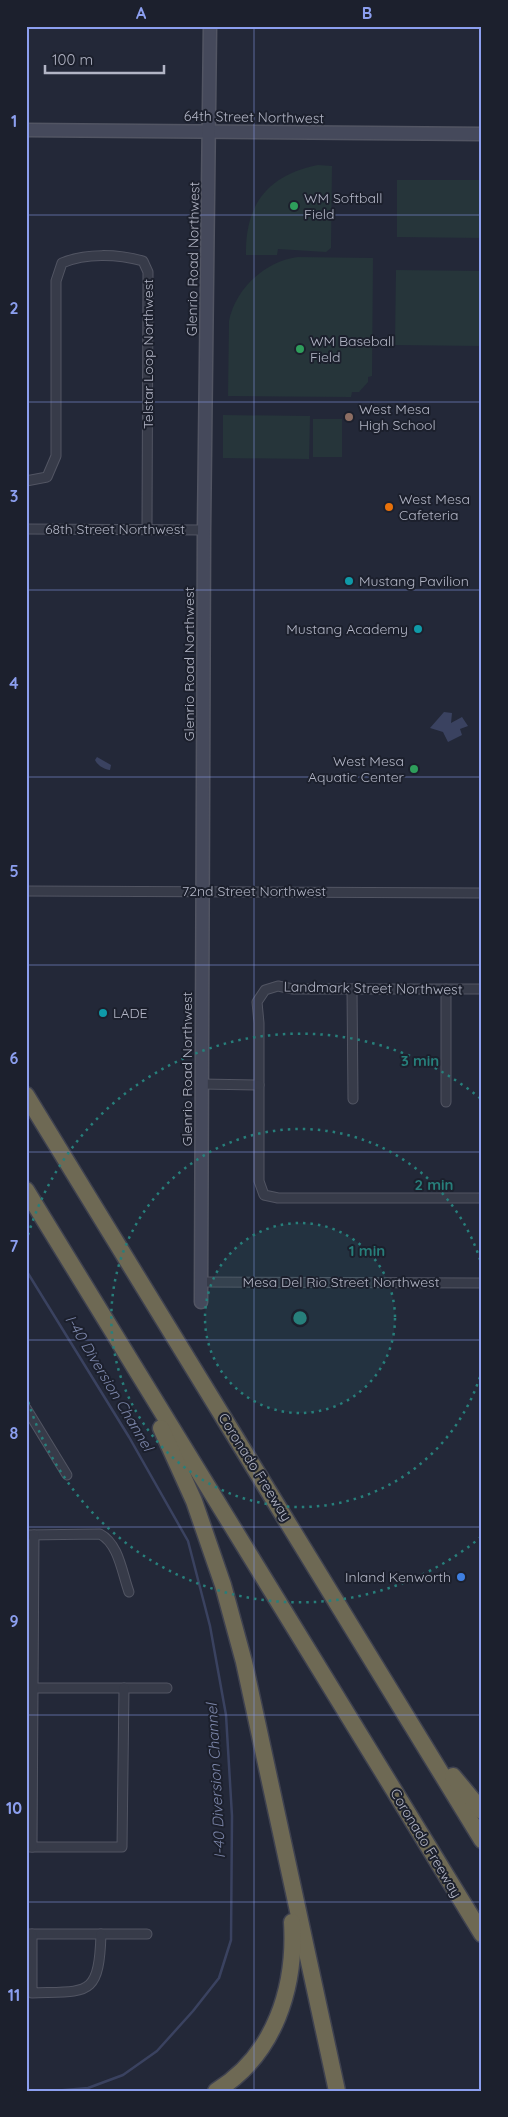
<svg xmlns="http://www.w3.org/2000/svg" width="508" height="2117" font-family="Quicksand,sans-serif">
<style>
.green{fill:#26353a}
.water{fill:#3a4260}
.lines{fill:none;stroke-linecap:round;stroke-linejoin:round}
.stream{stroke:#3a4260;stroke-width:2.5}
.street-casing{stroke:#525563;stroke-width:11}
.secondary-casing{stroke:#525563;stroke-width:15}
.highway-casing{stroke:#3f4250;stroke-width:19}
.street{stroke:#373b49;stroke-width:9}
.secondary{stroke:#45495b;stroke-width:12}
.highway{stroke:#6e6954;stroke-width:16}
.grid{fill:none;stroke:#8c9fef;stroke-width:1;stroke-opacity:0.55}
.ring{fill:none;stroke:#277f7b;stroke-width:2.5;stroke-dasharray:2.5 5}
.leisure-dot{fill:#2e9e5b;stroke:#1c202d;stroke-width:2}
.education-dot{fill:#8d6e63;stroke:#1c202d;stroke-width:2}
.food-dot{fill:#e8710a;stroke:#1c202d;stroke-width:2}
.culture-dot{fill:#0f9aa8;stroke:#1c202d;stroke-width:2}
.shop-dot{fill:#3f7fe0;stroke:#1c202d;stroke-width:2}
.labels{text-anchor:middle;stroke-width:4;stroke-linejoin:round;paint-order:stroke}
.street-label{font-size:14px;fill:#b2b5c5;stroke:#1c202d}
.poi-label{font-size:14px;fill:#b2b5c5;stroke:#1c202d;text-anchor:start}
.water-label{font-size:15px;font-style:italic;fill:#7c86aa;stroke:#1c202d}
.centre{fill:#277f7b;stroke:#1c202d;stroke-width:2.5}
.ring-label{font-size:15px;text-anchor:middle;font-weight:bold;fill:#277f7b;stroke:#1c202d;stroke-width:4;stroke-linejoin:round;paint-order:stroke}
.neatline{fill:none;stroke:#8c9fef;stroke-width:2}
.grid-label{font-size:16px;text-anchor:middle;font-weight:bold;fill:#8c9fef}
</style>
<rect width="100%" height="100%" fill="#232838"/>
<g class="green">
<path d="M318 165 332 166 331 248 326 252 278 249 277 255H246C245 204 268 175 318 165Z"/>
<path d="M397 180H482V238L397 237Z"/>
<path d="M298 257 373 258 372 376 368 377V382L359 392H352L351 397 228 396 229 321C235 289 265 261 298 257Z"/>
<path d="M396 270 482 271V346L395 345Z"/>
<path d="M223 415 310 416 309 459 223 458Z"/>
<rect x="313" y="419" width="29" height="38"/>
</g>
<g class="water">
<path d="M444 712 452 713 451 723 462 717 468 726 460 729 462 735 448 742 443 732 430 728Z"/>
<path d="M97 757 111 765 110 770C105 770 97 765 95 760Z"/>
</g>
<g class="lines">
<path class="stream" d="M26 1270 129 1437 188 1541 210 1626 226 1715 232 1816 231 1940 219 1978 193 2011 157 2051 123 2075 88 2088 53 2091"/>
<g class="street-casing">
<g id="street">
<path d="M26 481 47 477 56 456V281L62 263C86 253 117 254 143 261L148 272 147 529"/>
<path d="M26 529 204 530"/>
<path d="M26 891 482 893"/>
<path d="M352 989 353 1099"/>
<path d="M482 989H293L278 986 265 990 257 1002 259 1023V1181L264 1195 278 1198H482"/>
<path d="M202 1084 259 1085"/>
<path d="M446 1102V989"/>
<path d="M201 1282 482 1283"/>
<path d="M26 1408 67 1475"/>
<path d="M26 1535 100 1534C119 1544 122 1573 129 1592"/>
<path d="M26 1688H167"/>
<path d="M26 1847H122L124 1688"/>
<path d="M32 1847 34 1535"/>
<path d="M26 1934H147"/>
<path d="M32 1934V1993C88 1991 99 1998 101 1934"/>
</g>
</g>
<g class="secondary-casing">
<g id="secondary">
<path d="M26 130 482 134"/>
<path d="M201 1302 204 530 210 26"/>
</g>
</g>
<g class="highway-casing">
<g id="highway">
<path d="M26 1095 482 1840"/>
<path d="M26 1190 482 1934"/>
<path d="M161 1428 194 1501 223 1585 244 1662 337 2091"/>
<path d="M453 1776 482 1811"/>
<path d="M216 2091C275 2055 296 1987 292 1922"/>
</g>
</g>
<use href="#street" class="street"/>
<use href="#secondary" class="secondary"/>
<use href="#highway" class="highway"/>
</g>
<path class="grid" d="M254 26V2091M26 215H482M26 402H482M26 590H482M26 777H482M26 965H482M26 1152H482M26 1340H482M26 1527H482M26 1715H482M26 1902H482"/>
<circle cx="300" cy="1318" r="95" fill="#277f7b" fill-opacity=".12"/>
<g class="ring">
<circle cx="300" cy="1318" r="95"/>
<path d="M482 1370A189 189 0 1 1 482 1266"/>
<path d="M481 1537A284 284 0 0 1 26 1394M26 1242A284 284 0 0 1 481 1099"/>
</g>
<g class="leisure-dot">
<circle cx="294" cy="206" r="5"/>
<circle cx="300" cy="349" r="5"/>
<circle cx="414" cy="769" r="5"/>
</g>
<circle class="education-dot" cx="349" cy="417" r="5"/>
<circle class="food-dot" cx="389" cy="507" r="5"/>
<g class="culture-dot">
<circle cx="349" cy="581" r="5"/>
<circle cx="418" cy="629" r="5"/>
<circle cx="103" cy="1013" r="5"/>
</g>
<circle class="shop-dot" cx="461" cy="1577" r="5"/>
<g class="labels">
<g class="street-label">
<text transform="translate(254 117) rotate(1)" y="5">64th Street Northwest</text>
<text transform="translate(193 259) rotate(-89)" y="5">Glenrio Road Northwest</text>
<text transform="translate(148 354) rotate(-90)" y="5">Telstar Loop Northwest</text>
<text x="115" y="534">68th Street Northwest</text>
<text transform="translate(189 664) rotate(-90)" y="5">Glenrio Road Northwest</text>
<text x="254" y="896">72nd Street Northwest</text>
<text transform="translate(373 988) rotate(1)" y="5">Landmark Street Northwest</text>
<text transform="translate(187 1069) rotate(-90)" y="5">Glenrio Road Northwest</text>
<text x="341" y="1287">Mesa Del Rio Street Northwest</text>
<text transform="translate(255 1467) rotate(58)" y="5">Coronado Freeway</text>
<text transform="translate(426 1843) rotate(59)" y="5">Coronado Freeway</text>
</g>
<g class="poi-label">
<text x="304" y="203">WM Softball<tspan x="304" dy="16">Field</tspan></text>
<text x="310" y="346">WM Baseball<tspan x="310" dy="16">Field</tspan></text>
<text x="359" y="414">West Mesa<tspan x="359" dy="16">High School</tspan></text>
<text x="399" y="504">West Mesa<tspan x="399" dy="16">Cafeteria</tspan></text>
<text x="359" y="586">Mustang Pavilion</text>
<text x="408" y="634" text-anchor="end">Mustang Academy</text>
<text x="404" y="766" text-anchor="end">West Mesa<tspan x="404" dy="16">Aquatic Center</tspan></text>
<text x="113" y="1018">LADE</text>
<text x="451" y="1582" text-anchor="end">Inland Kenworth</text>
</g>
<g class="water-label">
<text transform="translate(109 1383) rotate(59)" y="5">I-40 Diversion Channel</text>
<text transform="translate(216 1781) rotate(-93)" y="5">I-40 Diversion Channel</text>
</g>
</g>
<circle cx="300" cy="1318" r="8" class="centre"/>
<g class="ring-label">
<text x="420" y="1066">3 min</text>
<text x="434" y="1190">2 min</text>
<text x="367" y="1256">1 min</text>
</g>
<rect width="508" height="2117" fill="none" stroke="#1c202d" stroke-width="55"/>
<path d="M45 65v8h119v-8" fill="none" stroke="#b2b5c5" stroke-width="2.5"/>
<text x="52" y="65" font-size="15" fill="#b2b5c5" stroke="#1c202d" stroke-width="4" paint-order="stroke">100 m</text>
<rect x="28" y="28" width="452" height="2062" class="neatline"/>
<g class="grid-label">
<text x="141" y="19">A</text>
<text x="367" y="19">B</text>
<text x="14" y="127">1</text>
<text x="14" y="314">2</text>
<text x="14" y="502">3</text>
<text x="14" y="689">4</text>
<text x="14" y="877">5</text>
<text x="14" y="1064">6</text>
<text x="14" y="1252">7</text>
<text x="14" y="1439">8</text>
<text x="14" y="1627">9</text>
<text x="14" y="1814">10</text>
<text x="14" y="2001">11</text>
</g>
</svg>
